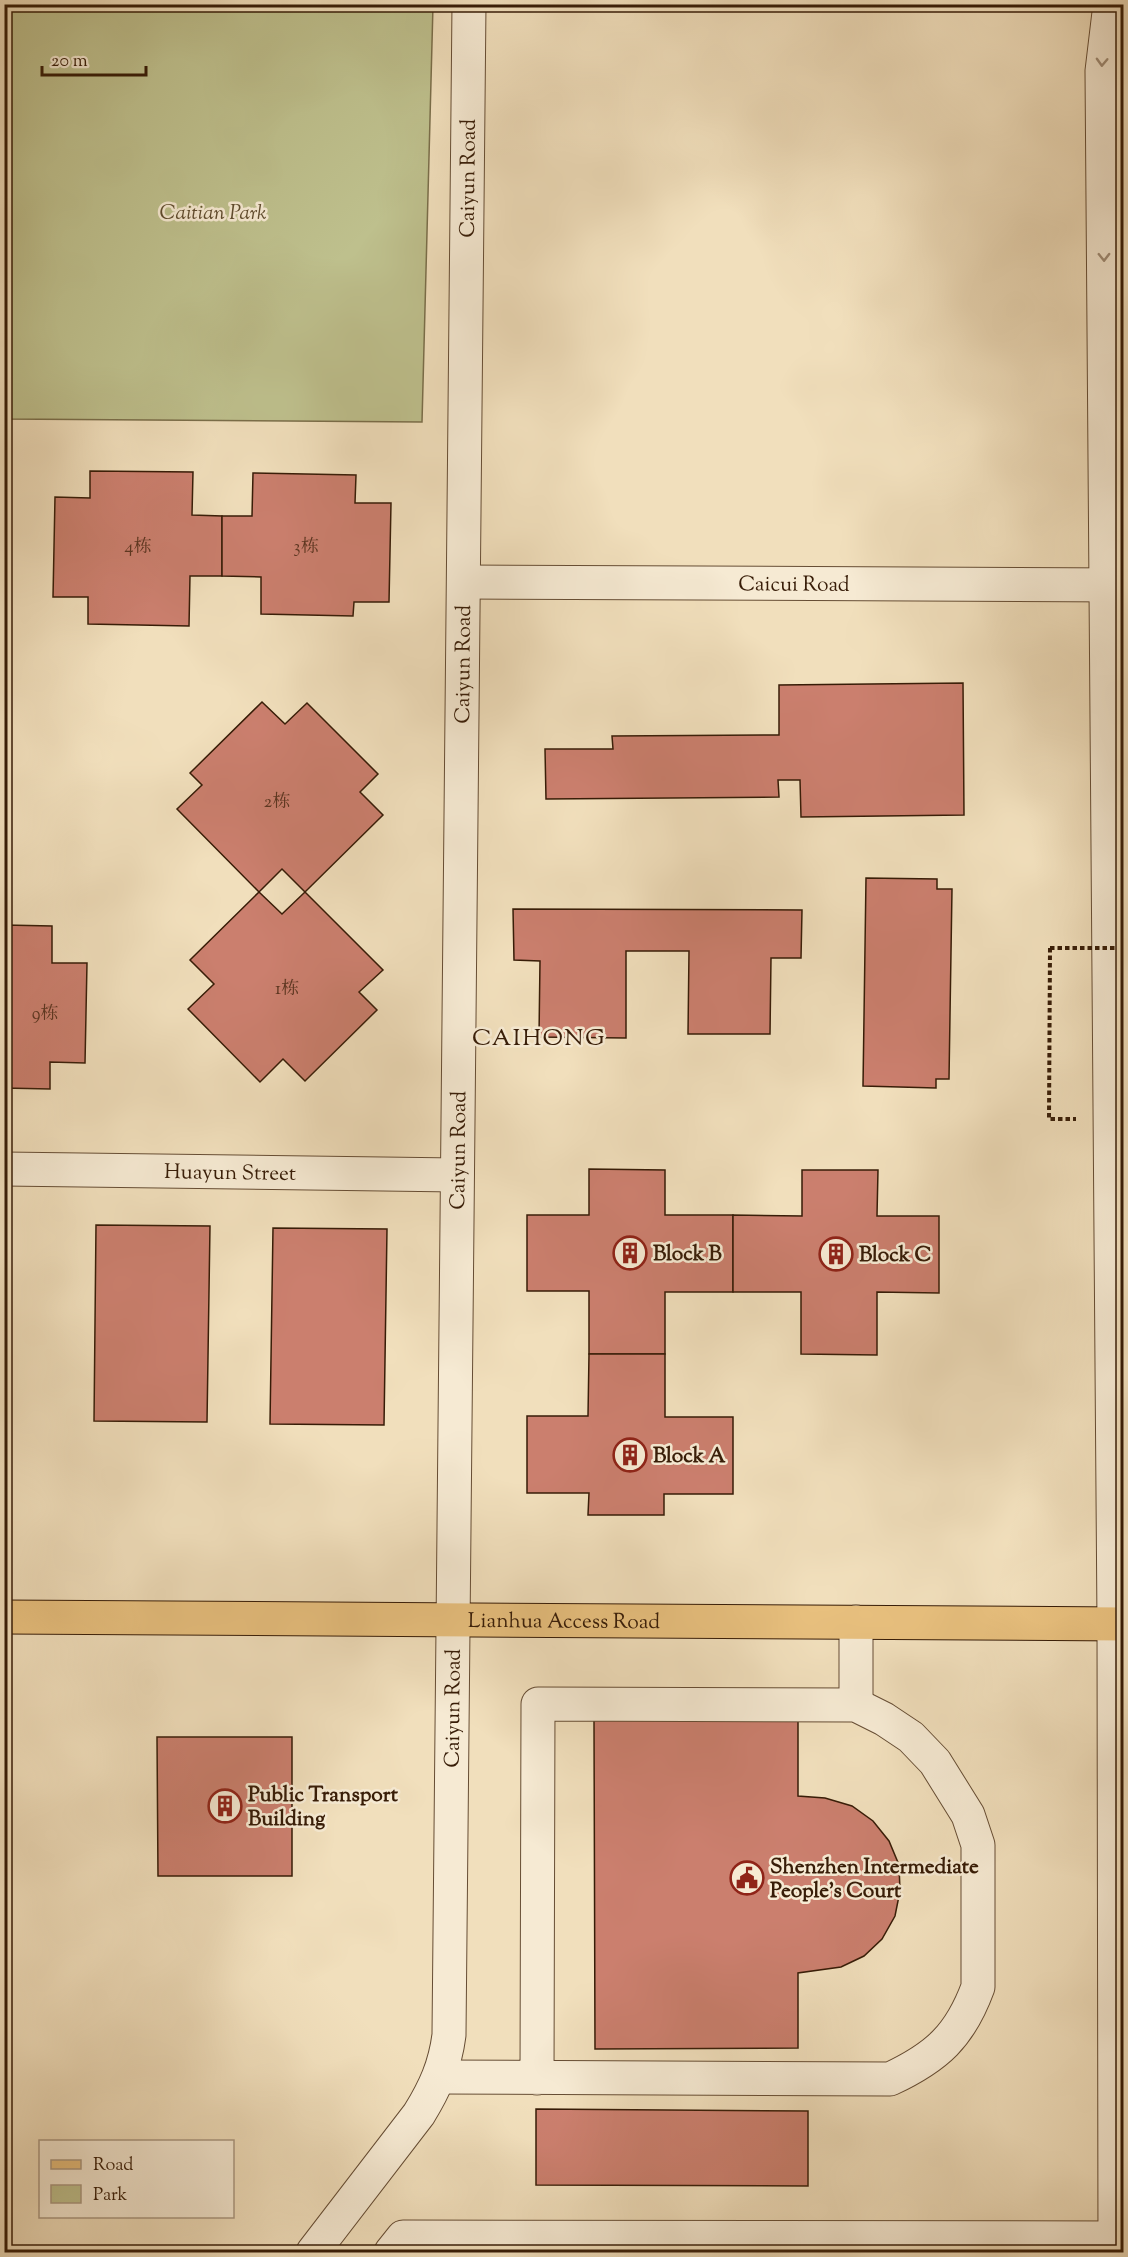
<svg xmlns="http://www.w3.org/2000/svg" width="1128" height="2257" font-family="'Sorts Mill Goudy','Noto Serif SC',serif">
<style>
.green{fill:#bec08d;stroke:#7a6e4a;stroke-width:1.5}
.building{fill:#cb7f6e;stroke:#371c07;stroke-width:1.5}
.lines{fill:none;stroke-linecap:round;stroke-linejoin:round}
.minor-casing{stroke:#664d34;stroke-width:35}
.major-casing{stroke:#371c07;stroke-width:35}
.path{stroke:#371c07;stroke-width:4;stroke-dasharray:4.5 3;stroke-linecap:butt}
.minor{stroke:#f6ead3;stroke-width:33}
.major{stroke:#e8c07e;stroke-width:33}
.path-bridge{stroke:#371c07;stroke-width:4;stroke-dasharray:4.5 3;stroke-linecap:butt}
.oneway{stroke:#a08d77}
.labels{text-anchor:middle;stroke-width:5;stroke-linejoin:round;paint-order:stroke}
.number-label{font-size:18px;fill:#5c3521}
.street-label{font-size:21px;fill:#371c07;stroke:#f6ead3}
.park-label{font-size:21px;font-style:italic;fill:#604d2f;stroke:#f6ead3}
.poi-label{font-size:21px;font-weight:bold;fill:#371c07;stroke:#f6ead3;text-anchor:start}
.quarter-label{font-size:24px;letter-spacing:1.5px;fill:#371c07;stroke:#f6ead3}
</style>
<rect width="100%" height="100%" fill="#f1dfbc"/>
<filter id="stains"><feTurbulence type="fractalNoise" baseFrequency=".00333" numOctaves="4"/><feColorMatrix values="0 0 0 0 .2 0 0 0 0 .09 0 0 0 0 .02 0 0 0 .5 -.17"/></filter>
<radialGradient id="worn" r=".72"><stop offset=".6" stop-color="#630" stop-opacity="0"/><stop offset="1" stop-color="#630" stop-opacity=".3"/></radialGradient>
<path class="green" d="M5 4 433 5 422 422 5 419Z"/>
<g class="building">
<path d="M90 471 193 472 192 515 222 516V576H190L189 626 88 624V597H53L55 497 90 498Z"/>
<path d="M253 473 356 475 355 503H391L389 602H354L353 616 261 614V577L222 576V516H252Z"/>
<path d="M963 683 964 815 801 817 800 780H778L779 797 546 799 545 749H613L612 736 779 735V685Z"/>
<path d="M262 702 285 724 307 703 378 774 360 792 383 815 305 892 282 869 259 892 177 809 202 785 190 773Z"/>
<path d="M866 878 937 879V889H952L949 1079H936V1088L863 1086Z"/>
<path d="M259 892 282 914 305 892 383 970 359 992 377 1010 305 1081 283 1059 260 1082 188 1009 214 984 190 960Z"/>
<path d="M513 909 802 910 801 958H771L770 1034H688L689 951H626V1038L539 1037 540 961 514 960Z"/>
<path d="M4 925 52 926V963H87L85 1063 50 1062V1089L4 1088Z"/>
<path d="M589 1169 665 1170V1215H733V1292H665V1354H589V1291H527V1215H589Z"/>
<path d="M802 1170H878L877 1216H939V1293L877 1292V1355L801 1354V1292H733V1215L802 1216Z"/>
<path d="M96 1225 210 1226 207 1422 94 1421Z"/>
<path d="M273 1228 387 1229 384 1425 270 1424Z"/>
<path d="M589 1354H665V1417H733V1494H664V1515H588L589 1493H527V1416H588Z"/>
<path d="M798 1719V1796L825 1798 852 1806 873 1821 889 1841 899 1865 900 1891 895 1916 882 1939 864 1956 841 1967 798 1973V2048L595 2049 594 1720Z"/>
<path d="M157 1737H292V1876H158Z"/>
<path d="M536 2109 808 2111V2186L536 2185Z"/>
</g>
<g class="lines">
<g class="minor-casing">
<g id="minor">
<path d="M1110 4 1102 71 1114 1623 1115 2252"/>
<path id="s1" d="M464 582 1124 585"/>
<path id="s2" d="M4 1169 457 1175"/>
<path d="M856 1705V1622"/>
<path d="M440 2077 890 2079C937 2057 960 2036 978 1987V1845L968 1815 935 1762 911 1737 884 1719 856 1705 538 1704 537 2078"/>
<path id="s3" d="M313 2252 419 2114C435 2088 445 2066 449 2035L469 4"/>
<path d="M391 2252 403 2237 1124 2238"/>
</g>
</g>
<g class="major-casing">
<g id="major">
<path id="s4" d="M4 1617 1124 1624"/>
</g>
</g>
<path class="path" d="M1050 948 1049 1119H1076"/>
<use href="#minor" class="minor"/>
<use href="#major" class="major"/>
<path class="path-bridge" d="M1050 948H1124"/>
</g>
<defs><path id="oneway-chevron" d="M-2-3.5L2.5 0L-2 3.5" fill="none" stroke-width="1.6" stroke-linecap="round" stroke-linejoin="round" transform="scale(1.5)"/></defs>
<g class="oneway">
<use href="#oneway-chevron" transform="translate(1102 62) rotate(92)"/>
<use href="#oneway-chevron" transform="translate(1104 257) rotate(89)"/>
</g>
<defs>
<g id="building-ring" transform="scale(1.725)"><circle r="9.5" fill="#f6ead3" stroke="#8f2418" stroke-width="1.5"/><path d="M-4-6H4V6H1V3H-1V6H-4ZM-2.5-4.3h1.7v1.8h-1.7ZM.8-4.3h1.7v1.8H.8ZM-2.5-1h1.7V.8h-1.7ZM.8-1h1.7V.8H.8Z" fill="#8f2418"/></g>
<g id="civic-ring" transform="scale(1.725)"><circle r="9.5" fill="#f6ead3" stroke="#8f2418" stroke-width="1.5"/><path d="M-.6-6.5H3V-4.5H.6V-3L4-1V1h2V6H-6V1h2V-1L-.6-3ZM-1.2 2.5V6h2.4V2.5Z" fill="#8f2418"/></g>
</defs>
<g fill-rule="evenodd">
<use href="#building-ring" x="630" y="1253"/>
<use href="#building-ring" x="836" y="1254"/>
<use href="#building-ring" x="630" y="1455"/>
<use href="#building-ring" x="225" y="1806"/>
<use href="#civic-ring" x="747" y="1878"/>
</g>
<g class="labels">
<g class="number-label">
<text x="138" y="552">4栋</text>
<text x="306" y="552">3栋</text>
<text x="277" y="807">2栋</text>
<text x="287" y="994">1栋</text>
<text x="45" y="1019">9栋</text>
</g>
<g class="street-label">
<text dy="7" stroke="none"><textPath href="#s3" startOffset="2116">Caiyun Road</textPath></text>
<text dy="7" stroke="none"><textPath href="#s1" startOffset="330">Caicui Road</textPath></text>
<text dy="7" stroke="none"><textPath href="#s3" startOffset="1630">Caiyun Road</textPath></text>
<text dy="7" stroke="none"><textPath href="#s3" startOffset="1144">Caiyun Road</textPath></text>
<text dy="7" stroke="none"><textPath href="#s2" startOffset="226">Huayun Street</textPath></text>
<text dy="7" stroke="none"><textPath href="#s4" startOffset="560">Lianhua Access Road</textPath></text>
<text dy="7" stroke="none"><textPath href="#s3" startOffset="586">Caiyun Road</textPath></text>
</g>
<g class="park-label">
<text x="213" y="219">Caitian Park</text>
</g>
<g class="poi-label">
<text x="653" y="1260">Block B</text>
<text x="859" y="1261">Block C</text>
<text x="653" y="1462">Block A</text>
<text x="248" y="1801">Public Transport<tspan x="248" dy="24">Building</tspan></text>
<text x="770" y="1873">Shenzhen Intermediate<tspan x="770" dy="24">People's Court</tspan></text>
</g>
<g class="quarter-label">
<text x="539" y="1045">CAIHONG</text>
</g>
</g>
<rect width="1128" height="2257" fill="none" stroke="#f1dfbc" stroke-width="24"/>
<rect x="6" y="6" width="1116" height="2245" fill="none" stroke="#371c07" stroke-width="3"/>
<rect x="12" y="12" width="1104" height="2233" fill="none" stroke="#371c07" stroke-width="1.5"/>
<rect x="39" y="2140" width="195" height="78" fill="#f6ead3" stroke="#aa9881" stroke-width="1.5"/>
<rect x="51" y="2160" width="30" height="9" fill="#e8c07e" stroke="#aa9881" stroke-width="1.5"/>
<text x="93" y="2170" font-size="18" fill="#371c07">Road</text>
<rect x="51" y="2185" width="30" height="18" fill="#bec08d" stroke="#aa9881" stroke-width="1.5"/>
<text x="93" y="2200" font-size="18" fill="#371c07">Park</text>
<path d="M42 66v9h104v-9" fill="none" stroke="#371c07" stroke-width="3"/>
<text x="51" y="66" font-size="18" fill="#371c07" stroke="#f6ead3" stroke-width="4.5" paint-order="stroke">20 m</text>
<rect width="100%" height="100%" filter="url(#stains)"/>
<rect width="100%" height="100%" fill="url(#worn)"/>
</svg>
